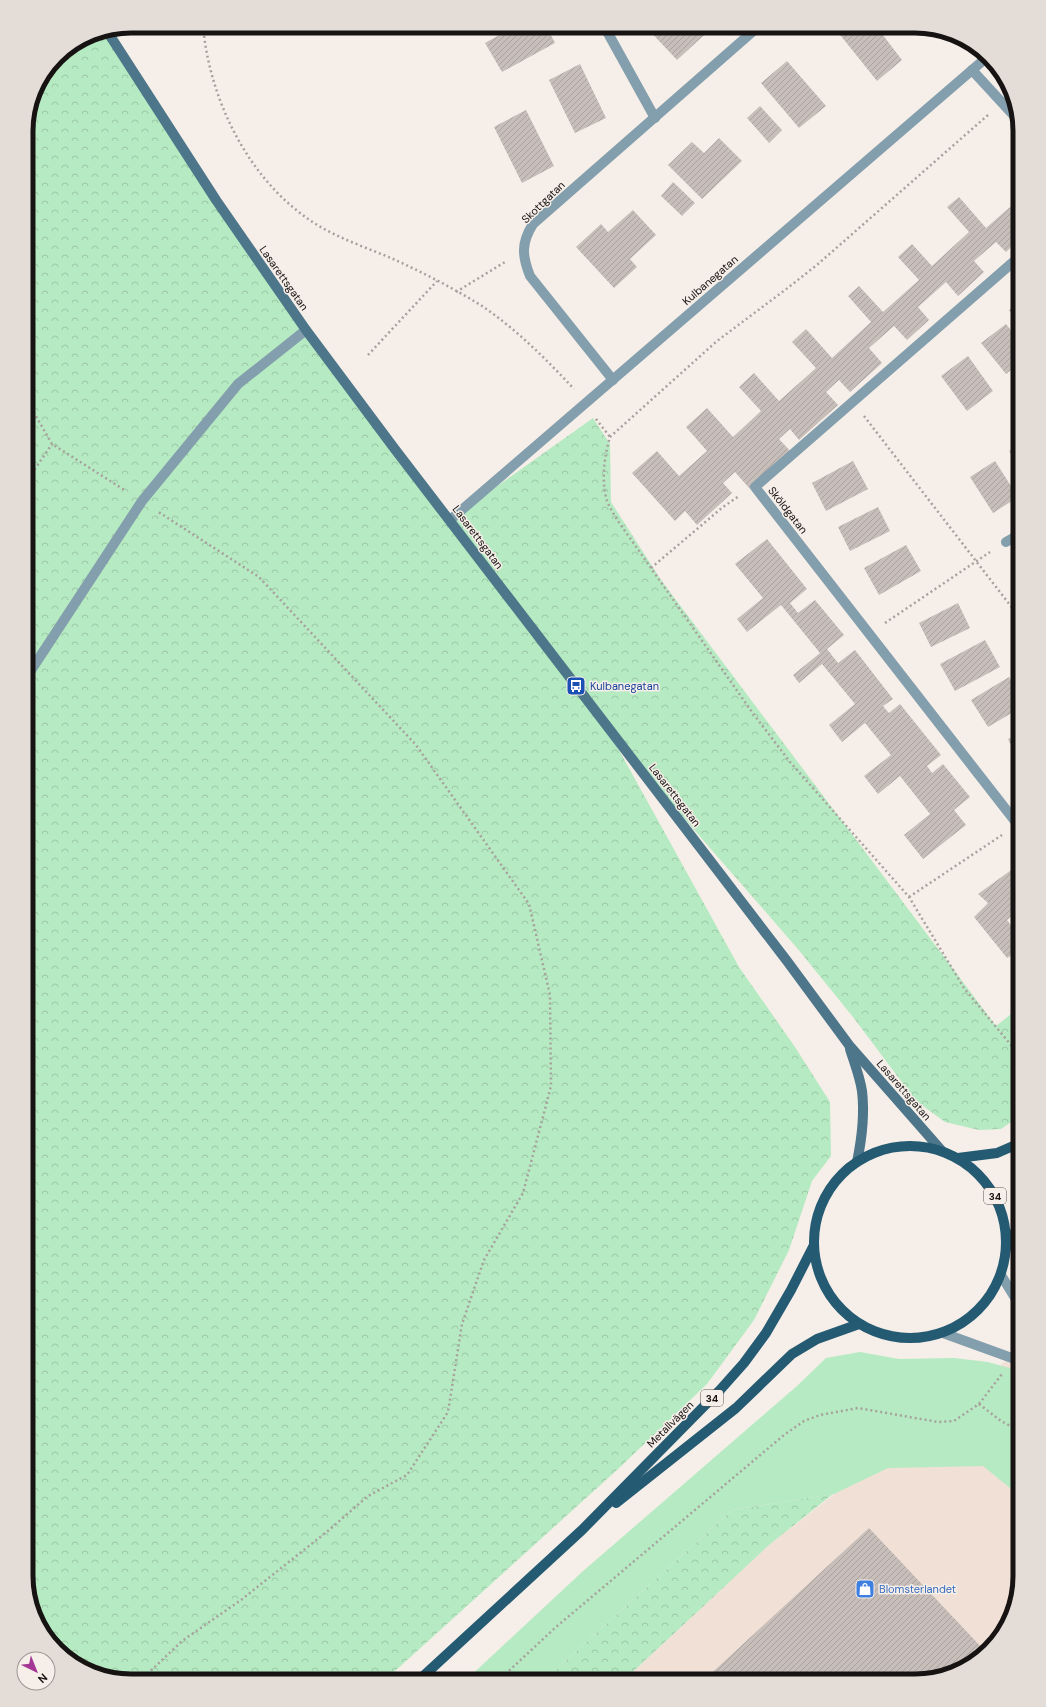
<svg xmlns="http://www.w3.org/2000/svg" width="1046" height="1707" font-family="'DM Sans',sans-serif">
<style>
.built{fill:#f0e0d6}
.grass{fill:#b6eac2}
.forest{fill:url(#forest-crowns)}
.building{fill:url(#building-hatch)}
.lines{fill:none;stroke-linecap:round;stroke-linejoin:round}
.path{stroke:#a7a19d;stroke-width:2.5;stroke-dasharray:2 3;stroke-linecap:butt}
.lane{stroke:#839eac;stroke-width:10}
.street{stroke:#839eac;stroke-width:10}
.secondary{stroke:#4e768a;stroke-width:10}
.primary{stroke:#245a72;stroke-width:10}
.labels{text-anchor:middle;stroke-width:3;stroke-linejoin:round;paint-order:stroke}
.shield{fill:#f6eee8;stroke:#595552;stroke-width:1}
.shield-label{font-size:10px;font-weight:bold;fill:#161312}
.street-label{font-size:11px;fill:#161312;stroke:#f6eee8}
.transit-label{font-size:11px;fill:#164399;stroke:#f6eee8;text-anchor:start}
.shop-label{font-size:11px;fill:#366cbe;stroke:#f6eee8;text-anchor:start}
.rim{fill:none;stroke:#161312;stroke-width:5}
</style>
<defs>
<pattern id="forest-crowns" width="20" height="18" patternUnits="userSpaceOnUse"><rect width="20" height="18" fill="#b6eac2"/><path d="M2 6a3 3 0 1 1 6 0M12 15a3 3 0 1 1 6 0" fill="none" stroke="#9cc8a6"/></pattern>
<pattern id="building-hatch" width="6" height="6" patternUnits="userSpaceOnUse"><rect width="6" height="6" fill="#c7beb9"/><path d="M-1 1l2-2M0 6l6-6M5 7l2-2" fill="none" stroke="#aaa29e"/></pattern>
</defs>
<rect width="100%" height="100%" fill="#f6eee8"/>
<path class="built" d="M1020 1350V1576L1002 1634 962 1670 915 1681H623L769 1545Z"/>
<path class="grass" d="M860 1352 899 1359 954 1358 988 1362 1020 1371V1496L983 1466 888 1468 834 1494 732 1510 543 1681H465L582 1572 797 1386 826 1358Z"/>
<g class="forest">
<path d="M108 31 306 330 451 519 593 418 610 444 611 502 661 580 996 1026 1020 1007V1116L1001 1129 979 1130 945 1122 916 1101 853 1017 797 948 609 732 739 967 795 1047 830 1102 831 1156 812 1181 789 1250 754 1320 707 1384 617 1470 384 1681H124L73 1663 37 1623 26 1576V124L37 85 57 57 91 34Z"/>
<path d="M833 1494 769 1545 623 1681H543L732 1510Z"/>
</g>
<g class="building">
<path d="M516 26H546L555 43 502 72 485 43Z"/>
<path d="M645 26H714L677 60Z"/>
<path d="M833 26H876L902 60 877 81Z"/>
<path d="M787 61 826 106 799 128 761 83Z"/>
<path d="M580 64 606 118 575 133 549 80Z"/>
<path d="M760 106 782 130 769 143 747 118Z"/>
<path d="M526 110 554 166 522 183 494 127Z"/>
<path d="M719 138 742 161 702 199 668 165 692 142 704 153Z"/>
<path d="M673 182 695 203 682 216 661 196Z"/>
<path d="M959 197 986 228 1010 207 1020 218V239L1006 252 996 242 974 261 984 272 958 296 946 282 918 307 929 320 907 340 894 326 869 348 882 363 850 392 839 380 826 392 838 405 799 440 790 429 779 439 791 452 750 489 735 472 723 483 732 493 697 525 685 511 675 521 632 473 657 451 679 476 707 451 686 427 707 408 733 437 761 411 739 387 754 373 779 401 816 368 792 342 806 329 832 358 871 322 848 296 859 286 883 312 919 280 898 257 912 244 932 266 969 232 947 207Z"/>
<path d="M633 210 656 235 630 259 637 267 614 288 576 247 601 224 608 232Z"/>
<path d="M1020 302V324L1009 310Z"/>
<path d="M1006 324 1020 342V363L1006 374 981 343Z"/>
<path d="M968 356 993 391 967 411 941 376Z"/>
<path d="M1020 444V468L1009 451Z"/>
<path d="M853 461 868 489 826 511 812 483Z"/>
<path d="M995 461 1018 497 993 513 970 477Z"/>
<path d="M878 507 890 531 850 551 838 527Z"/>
<path d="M767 539 807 589 790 603 798 613 815 600 844 635 827 649 838 663 855 650 893 699 883 706 889 713 900 704 941 755 927 766 932 773 943 764 970 797 954 810 966 825 923 859 904 835 930 814 900 776 878 794 864 776 891 755 865 723 842 742 829 725 855 704 822 664 799 683 793 675 820 653 781 605 747 632 737 619 763 598 735 564Z"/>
<path d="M906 545 921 571 879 595 864 568Z"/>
<path d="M958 603 970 628 931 647 919 623Z"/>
<path d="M985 640 1000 667 955 691 940 664Z"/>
<path d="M1009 677 1020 695V708L988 727 971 700Z"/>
<path d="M1020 733V764L1008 739Z"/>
<path d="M1014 868 1020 877V909L1007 920 1020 938V951L1007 958 974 917 988 903 978 894Z"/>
<path d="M869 1528 984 1650 962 1670 915 1681H703Z"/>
</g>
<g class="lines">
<g class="path">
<path d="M203 26C210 103 251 185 319 226 341 239 367 248 391 258 422 272 453 288 482 306 516 329 546 359 574 389"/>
<path d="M988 115 818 264 789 287 717 341 610 437C604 457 601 481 607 501 610 508 614 515 618 521L752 712 790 762 909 897 964 988 1020 1056"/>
<path d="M456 292 505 262"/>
<path d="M368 355 437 281"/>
<path d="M26 399 52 444 126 491"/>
<path d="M864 416 1020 618"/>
<path d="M596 419 610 437"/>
<path d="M26 482 52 444"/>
<path d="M651 568 723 507 739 496"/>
<path d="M885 623 990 552"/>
<path d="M909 897 1002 835"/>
<path d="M979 1404 1001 1421 1020 1431"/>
<path d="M140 1681 182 1641 241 1600 329 1530 368 1496 407 1475 448 1412 462 1324 484 1260 523 1193 551 1086 550 995 529 904 416 745 259 577 157 511"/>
<path d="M498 1681 556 1627 784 1435 804 1421 820 1415 858 1408 938 1422 954 1421 979 1404 1002 1374"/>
</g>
<path class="lane" d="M26 678 142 501 238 384 306 330"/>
<g class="street">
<path d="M604 26 655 118"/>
<path d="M972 70 1018 120"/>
<path d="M613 380 530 276C522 256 521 243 533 224L759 26"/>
<path d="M450 520 986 58"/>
<path d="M1006 542 1020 534"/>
<path d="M1020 824 1018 825 755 487 1020 256"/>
<path d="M1001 1275 1020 1306"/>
<path d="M943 1333 1020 1361"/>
</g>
<g class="secondary">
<path d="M107 31 216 200 306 330 394 448 787 961 849 1045 942 1151"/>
<path d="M850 1049C854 1062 860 1077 862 1091 865 1116 862 1138 857 1162"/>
</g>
<g class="primary">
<circle cx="910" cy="1242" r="96"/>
<path d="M958 1158 997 1153 1020 1143"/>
<path d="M1007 1247 1020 1222"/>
<path d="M616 1503 736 1408 792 1354 817 1339 859 1324"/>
<path d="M418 1681 582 1530 720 1390 744 1363 766 1333 791 1290 814 1245"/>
</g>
</g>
<defs>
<g id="bus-square" transform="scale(1)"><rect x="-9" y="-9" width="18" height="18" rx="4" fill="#1a4fb4" stroke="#f6eee8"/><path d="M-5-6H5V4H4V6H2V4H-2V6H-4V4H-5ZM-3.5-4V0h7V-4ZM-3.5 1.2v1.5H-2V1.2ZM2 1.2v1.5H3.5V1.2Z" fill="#fff"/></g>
<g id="shop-square" transform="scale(1)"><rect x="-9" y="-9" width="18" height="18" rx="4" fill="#3f7fe0" stroke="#f6eee8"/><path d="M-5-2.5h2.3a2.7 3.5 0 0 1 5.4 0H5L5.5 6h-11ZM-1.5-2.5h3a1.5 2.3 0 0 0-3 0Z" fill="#fff"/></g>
</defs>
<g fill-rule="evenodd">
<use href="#bus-square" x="576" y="686"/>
<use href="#shop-square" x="865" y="1589"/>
</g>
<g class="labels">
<g class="shield">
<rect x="984" y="1188" width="22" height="16" rx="3"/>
<rect x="701" y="1390" width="22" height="16" rx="3"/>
</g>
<g class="shield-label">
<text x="995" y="1200">34</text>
<text x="712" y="1402">34</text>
</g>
<g class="street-label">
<text transform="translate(543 202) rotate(-44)" y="4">Skottgatan</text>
<text transform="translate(284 278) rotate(55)" y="4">Lasarettsgatan</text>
<text transform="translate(710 280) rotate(-41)" y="4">Kulbanegatan</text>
<text transform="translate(788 510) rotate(52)" y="4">Sköldgatan</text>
<text transform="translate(478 537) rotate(53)" y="4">Lasarettsgatan</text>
<text transform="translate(675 795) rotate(52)" y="4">Lasarettsgatan</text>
<text transform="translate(904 1090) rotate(49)" y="4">Lasarettsgatan</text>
<text transform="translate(670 1424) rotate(-45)" y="4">Metallvägen</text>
</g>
<g class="transit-label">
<text x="590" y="690">Kulbanegatan</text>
</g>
<g class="shop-label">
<text x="879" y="1593">Blomsterlandet</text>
</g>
</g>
<path d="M0 0H1046V1707H0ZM131 33H915A98 98 0 0 1 1013 131V1576A98 98 0 0 1 915 1674H131A98 98 0 0 1 33 1576V131A98 98 0 0 1 131 33Z" fill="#e4dcd7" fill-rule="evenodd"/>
<path class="rim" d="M131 33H915A98 98 0 0 1 1013 131V1576A98 98 0 0 1 915 1674H131A98 98 0 0 1 33 1576V131A98 98 0 0 1 131 33Z"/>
<g transform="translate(36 1671) rotate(137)"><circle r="19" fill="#f6eee8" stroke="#9c9692"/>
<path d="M0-3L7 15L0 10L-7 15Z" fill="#a43795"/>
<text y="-6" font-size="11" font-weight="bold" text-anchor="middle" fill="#161312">N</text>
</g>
</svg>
